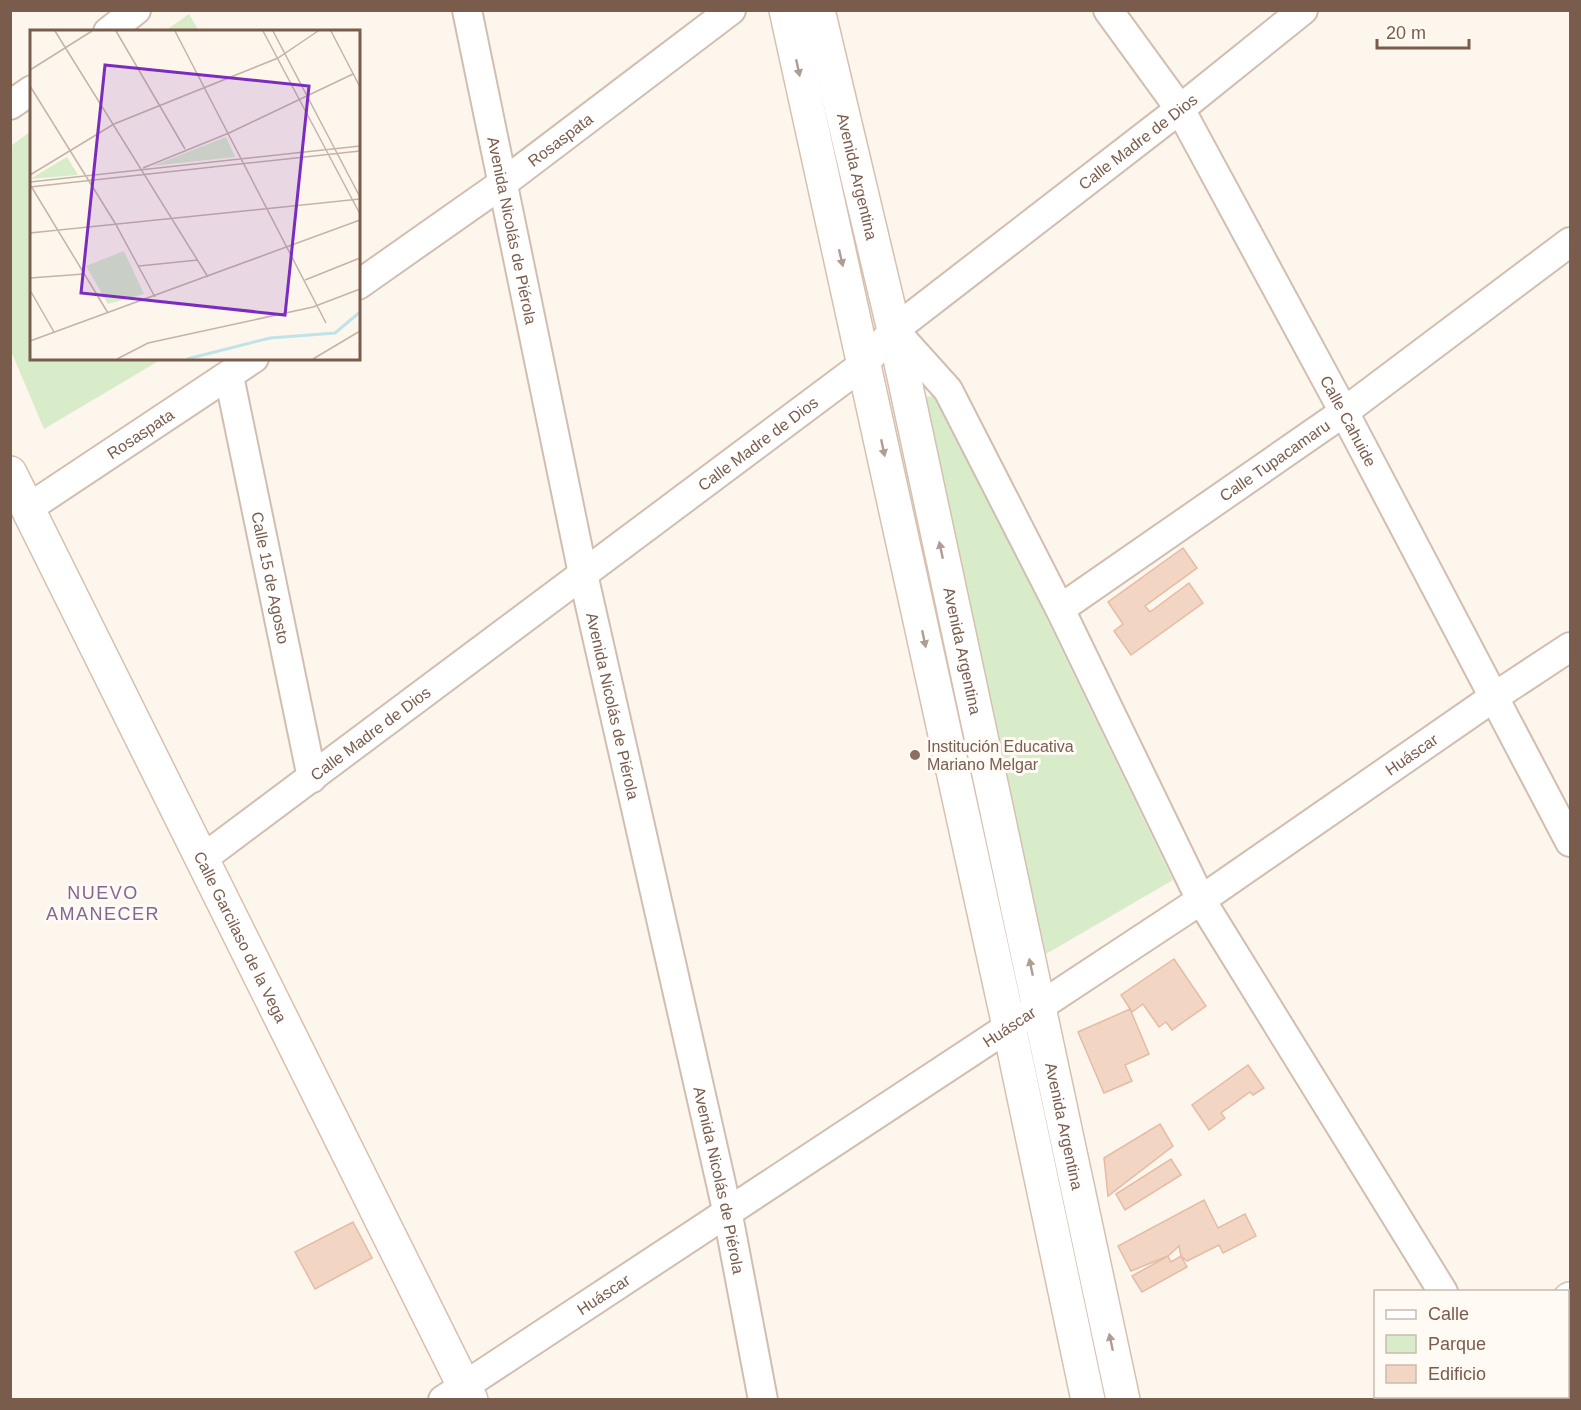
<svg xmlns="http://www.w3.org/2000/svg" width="1581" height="1410" font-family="Helvetica,sans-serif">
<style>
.green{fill:#d8ecc9}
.building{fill:#f3d5c3;stroke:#e6bba3;stroke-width:1.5}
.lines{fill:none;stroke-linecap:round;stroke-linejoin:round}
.street-casing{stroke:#d1beb0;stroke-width:32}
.secondary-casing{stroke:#d6c0b0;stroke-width:36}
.street{stroke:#fff;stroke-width:28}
.secondary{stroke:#fff;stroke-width:33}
.oneway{fill:#af9d94}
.education-dot{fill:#8d6e63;stroke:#fffaf3;stroke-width:2}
.labels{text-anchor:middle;stroke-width:6;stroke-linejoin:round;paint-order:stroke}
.street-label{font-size:16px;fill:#7a5c4d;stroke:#fffaf3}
.education-label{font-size:16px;fill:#785e54;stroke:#fffaf3;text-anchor:start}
.neighbourhood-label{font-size:18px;letter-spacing:1.5px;fill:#846695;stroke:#fffaf3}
.inset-river{fill:none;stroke:#bfe3e8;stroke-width:3}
.inset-road{fill:none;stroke:#c5b3a7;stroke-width:1.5}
.view{fill:#7b2cbf;fill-opacity:0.15;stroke:#7b2cbf;stroke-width:3}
.inset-edge{fill:none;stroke:#7a5c4d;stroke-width:3}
</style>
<rect width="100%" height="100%" fill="#fdf6ec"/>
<g class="green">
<path d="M189 14 199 31H165Z"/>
<path d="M31 131 32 358 162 359 44 429 11 351V146Z"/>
<path d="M939 396 1173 880 1046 954 919 397Z"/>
</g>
<g class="building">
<path d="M1183 548 1197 568 1145 606 1150 612 1189 583 1203 603 1131 655 1114 631 1123 624 1108 602Z"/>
<path d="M1174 959 1206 1006 1172 1030 1166 1022 1159 1027 1143 1004 1132 1012 1121 995Z"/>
<path d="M1130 1009 1149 1054 1125 1065 1132 1081 1104 1093 1078 1032Z"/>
<path d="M1248 1065 1264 1088 1253 1095 1250 1092 1221 1113 1225 1118 1209 1130 1192 1105Z"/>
<path d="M1160 1124 1173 1146 1108 1196 1104 1158Z"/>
<path d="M1171 1159 1181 1175 1125 1210 1116 1194Z"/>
<path d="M1204 1200 1218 1228 1245 1214 1256 1236 1223 1253 1219 1245 1187 1261 1181 1256 1179 1246 1168 1256 1131 1271 1118 1246Z"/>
<path d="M353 1222 372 1258 315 1289 295 1252Z"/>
<path d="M1168 1256 1171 1262 1181 1256 1187 1267 1142 1292 1132 1276Z"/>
</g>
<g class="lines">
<g class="street-casing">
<g id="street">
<path id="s1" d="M467 10 583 574 727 1210 763 1400"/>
<path id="s2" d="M1108 10 1180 109 1344 412 1570 842"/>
<path d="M108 32 136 10"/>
<path d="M10 105 32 90"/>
<path id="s3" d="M358 285 503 183 731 10"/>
<path d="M894 330 948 390 1060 609 1201 900 1443 1292"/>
<path id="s4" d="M229 376 312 778"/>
<path id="s5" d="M27 509 254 358"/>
<path id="s6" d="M1060 609 1344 412 1570 242"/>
<path id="s7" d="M202 859 864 364 894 330 1180 109 1303 10"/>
<path id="s8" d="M443 1400 1201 900 1494 697 1570 647"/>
</g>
</g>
<g class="secondary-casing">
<g id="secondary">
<path d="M786 10 1009 1026 1088 1400"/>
<path id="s9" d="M818 10 894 330 1123 1400"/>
<path id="s10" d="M10 473 471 1400"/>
<path d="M1568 1301 1570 1299"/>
<path d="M1568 1371 1570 1369"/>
<path d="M1421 1400 1425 1396"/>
<path d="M1525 1400 1529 1396"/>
</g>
</g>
<use href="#street" class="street"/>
<use href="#secondary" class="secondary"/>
</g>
<defs><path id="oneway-solid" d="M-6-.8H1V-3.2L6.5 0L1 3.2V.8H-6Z" transform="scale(1.5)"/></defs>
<g class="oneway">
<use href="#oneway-solid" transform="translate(798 68) rotate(78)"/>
<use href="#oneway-solid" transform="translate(841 258) rotate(77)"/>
<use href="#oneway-solid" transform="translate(883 448) rotate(78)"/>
<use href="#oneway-solid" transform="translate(941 550) rotate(-102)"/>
<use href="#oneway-solid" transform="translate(924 639) rotate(78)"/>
<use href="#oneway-solid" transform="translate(1031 967) rotate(-102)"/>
<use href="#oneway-solid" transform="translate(1111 1342) rotate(-102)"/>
</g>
<circle class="education-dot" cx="915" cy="755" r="6"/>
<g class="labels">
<g class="street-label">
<text dy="6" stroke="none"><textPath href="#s3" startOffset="249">Rosaspata</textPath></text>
<text dy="6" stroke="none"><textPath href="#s7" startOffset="1180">Calle Madre de Dios</textPath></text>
<text dy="6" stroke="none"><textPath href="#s9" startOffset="171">Avenida Argentina</textPath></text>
<text dy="6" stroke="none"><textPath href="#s1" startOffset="225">Avenida Nicolás de Piérola</textPath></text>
<text dy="6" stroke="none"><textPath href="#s2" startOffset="477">Calle Cahuide</textPath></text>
<text dy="6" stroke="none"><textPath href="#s5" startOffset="136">Rosaspata</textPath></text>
<text dy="6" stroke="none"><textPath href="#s7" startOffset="694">Calle Madre de Dios</textPath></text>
<text dy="6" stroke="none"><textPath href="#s6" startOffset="261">Calle Tupacamaru</textPath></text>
<text dy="6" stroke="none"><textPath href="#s4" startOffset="206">Calle 15 de Agosto</textPath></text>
<text dy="6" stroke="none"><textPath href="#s9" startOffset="657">Avenida Argentina</textPath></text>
<text dy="6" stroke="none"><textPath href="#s1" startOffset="711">Avenida Nicolás de Piérola</textPath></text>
<text dy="6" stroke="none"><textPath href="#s7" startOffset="210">Calle Madre de Dios</textPath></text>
<text dy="6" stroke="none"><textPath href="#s8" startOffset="1164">Huáscar</textPath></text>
<text dy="6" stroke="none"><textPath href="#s10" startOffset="518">Calle Garcilaso de la Vega</textPath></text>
<text dy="6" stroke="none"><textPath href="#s8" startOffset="678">Huáscar</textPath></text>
<text dy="6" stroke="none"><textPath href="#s9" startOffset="1143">Avenida Argentina</textPath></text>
<text dy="6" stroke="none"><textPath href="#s1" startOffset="1197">Avenida Nicolás de Piérola</textPath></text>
<text dy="6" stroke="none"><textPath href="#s8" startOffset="192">Huáscar</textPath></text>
</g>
<g class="education-label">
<text x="927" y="752">Institución Educativa<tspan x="927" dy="18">Mariano Melgar</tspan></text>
</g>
<g class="neighbourhood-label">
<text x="103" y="899">NUEVO<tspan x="103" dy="21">AMANECER</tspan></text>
</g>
</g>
<g transform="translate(30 30)">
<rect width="330" height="330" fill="#fdf6ec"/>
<path d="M196 107 205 127 122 136ZM37 127 48 145 0 149ZM94 221 114 264 78 274 56 236Z" fill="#d8ecc9"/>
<path class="inset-river" d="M157 329 240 308 305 303 330 282"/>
<path class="inset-road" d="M25 1 178 247M86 1 155 119M145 1 296 293M233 1 330 184M243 1 330 167M301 1 330 57M0 40 62 1M0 56 85 193 125 267M113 138 199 103 323 44M0 145 84 94 248 28 288 1M0 152 330 116M1 156 78 283M0 157 330 121M0 203 330 169M109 236 168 230M0 248 54 244M275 250 330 228M0 260 24 302M0 311 330 190M87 329 118 313 283 277 330 259M283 329 330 301"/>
<path class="view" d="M75 35 279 56 255 285 51 263Z"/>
<rect width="330" height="330" class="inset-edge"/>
</g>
<rect width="1581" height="1410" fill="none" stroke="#7a5c4d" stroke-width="24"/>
<rect x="1374" y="1290" width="195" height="108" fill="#fffaf3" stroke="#cabbb1" stroke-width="1.5"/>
<rect x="1386" y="1310" width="30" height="9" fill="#ffffff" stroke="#cabbb1" stroke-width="1.5"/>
<text x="1428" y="1320" font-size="18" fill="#7a5c4d">Calle</text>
<rect x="1386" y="1335" width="30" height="18" fill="#d8ecc9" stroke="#cabbb1" stroke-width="1.5"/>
<text x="1428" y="1350" font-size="18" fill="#7a5c4d">Parque</text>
<rect x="1386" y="1365" width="30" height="18" fill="#f3d5c3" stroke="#cabbb1" stroke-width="1.5"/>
<text x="1428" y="1380" font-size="18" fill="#7a5c4d">Edificio</text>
<path d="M1377 39v9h92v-9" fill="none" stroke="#7a5c4d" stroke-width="3"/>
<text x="1386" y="39" font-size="18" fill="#7a5c4d" stroke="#fffaf3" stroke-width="4.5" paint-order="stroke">20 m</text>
</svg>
